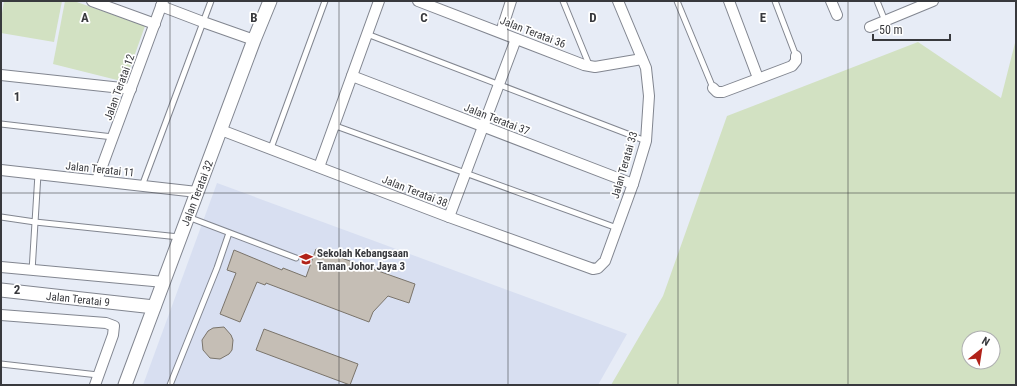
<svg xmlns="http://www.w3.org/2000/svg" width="1017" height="386" font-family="'Roboto Condensed',sans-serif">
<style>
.built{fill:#d8dff1}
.green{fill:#d2e1c2;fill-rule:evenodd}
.building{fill:#c5beb5;stroke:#7a746b}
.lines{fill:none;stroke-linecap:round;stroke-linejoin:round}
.service-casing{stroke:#828690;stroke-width:7}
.minor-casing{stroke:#828690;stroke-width:12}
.tertiary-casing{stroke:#828690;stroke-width:15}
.service{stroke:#fff;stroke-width:5}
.minor{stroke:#fff;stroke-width:10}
.tertiary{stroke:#fff;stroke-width:13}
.grid{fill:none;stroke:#38393d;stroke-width:1;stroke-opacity:0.55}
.labels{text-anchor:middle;stroke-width:3.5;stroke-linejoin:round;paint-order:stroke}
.street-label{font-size:11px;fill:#38393d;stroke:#fff}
.poi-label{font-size:11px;font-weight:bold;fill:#38393d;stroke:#fff;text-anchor:start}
.grid-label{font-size:13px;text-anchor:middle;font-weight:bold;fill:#38393d;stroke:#fff;stroke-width:3.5;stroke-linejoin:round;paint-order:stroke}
</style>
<rect width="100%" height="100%" fill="#e7ecf6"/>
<path class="built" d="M217 183 627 334 598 385H143Z"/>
<g class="green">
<path d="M4 1H62L54 42 1 33V19Z"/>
<path d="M65 1H74L145 26 125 82 53 64Z"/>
<path d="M1016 39V385H611L663 296 727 116 918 42 1001 98ZM969 338H993V362H969Z"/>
</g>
<g class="building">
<path d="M316 249 415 284 409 303 388 296 373 312 369 322 266 283 265 285 257 282 240 322 220 314 236 273 227 270 234 250 282 270 283 268 306 277Z"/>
<path d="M224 327 231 335 233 340 232 350 229 354 220 359 210 358 203 350 202 340 208 331 213 328Z"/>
<path d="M264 329 358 364 350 385 256 350Z"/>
</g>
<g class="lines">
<g class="service-casing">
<g id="service">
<path d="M563 1 590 67"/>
<path d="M677 1 713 88"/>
<path d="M775 1 796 56"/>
<path d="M877 1 885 21"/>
<path d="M367 34 646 141"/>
<path d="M1 124 113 137"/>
<path d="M333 125 617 228"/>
<path d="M271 148 325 1"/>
<path d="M142 186 211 1"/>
<path d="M1 217 35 222 179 237"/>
<path d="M188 217 296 258"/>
<path d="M32 271 38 174"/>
<path d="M1 364 98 375"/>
<path d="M170 385 217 268 229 233"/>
</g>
</g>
<g class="minor-casing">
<g id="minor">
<path d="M92 1 155 24"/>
<path d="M418 1 584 65 595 67 642 59"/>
<path d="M729 1 758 78"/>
<path d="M831 1 837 15"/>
<path d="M161 6 203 22 254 40"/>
<path d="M870 27 933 1"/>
<path d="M501 32 511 1"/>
<path d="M1 75 131 89"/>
<path d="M352 76 633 184"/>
<path d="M713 88 717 92H723L792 66 796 61V56"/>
<path d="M221 130 449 217 593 269 598 268 605 261 633 184 646 141 649 96 646 68 618 1"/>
<path d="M319 167 379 1"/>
<path d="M1 170 197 192"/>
<path d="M97 180 163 1"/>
<path d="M449 217 516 39"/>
<path d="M1 267 164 282"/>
<path d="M1 315 106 323 114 326 113 335 95 385"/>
</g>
</g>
<g class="tertiary-casing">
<g id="tertiary">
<path d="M1 290 154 307"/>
<path d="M125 385 254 40 270 1"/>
</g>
</g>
<use href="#service" class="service"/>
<use href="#minor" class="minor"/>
<use href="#tertiary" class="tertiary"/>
</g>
<path class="grid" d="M170 1V385M339 1V385M508 1V385M678 1V385M848 1V385M1 193H1016"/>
<defs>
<g id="school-bare" transform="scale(1.08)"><path d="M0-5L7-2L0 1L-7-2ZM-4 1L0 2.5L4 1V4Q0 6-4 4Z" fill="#b12219" stroke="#fff" stroke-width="2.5" paint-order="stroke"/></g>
</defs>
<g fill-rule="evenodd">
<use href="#school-bare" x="306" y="259"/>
</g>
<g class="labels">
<g class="street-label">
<text transform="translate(533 32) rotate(21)" y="4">Jalan Teratai 36</text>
<text transform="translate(119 87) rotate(-70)" y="4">Jalan Teratai 12</text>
<text transform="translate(497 119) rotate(21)" y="4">Jalan Teratai 37</text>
<text transform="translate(624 165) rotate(-74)" y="4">Jalan Teratai 33</text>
<text transform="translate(100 169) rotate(6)" y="4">Jalan Teratai 11</text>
<text transform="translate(415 191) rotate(21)" y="4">Jalan Teratai 38</text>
<text transform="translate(197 193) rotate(-69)" y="4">Jalan Teratai 32</text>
<text transform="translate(78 299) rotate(6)" y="4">Jalan Teratai 9</text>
</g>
<g class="poi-label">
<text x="317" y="257">Sekolah Kebangsaan<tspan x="317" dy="13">Taman Johor Jaya 3</tspan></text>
</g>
</g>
<g class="grid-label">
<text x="85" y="22">A</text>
<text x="254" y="22">B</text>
<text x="424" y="22">C</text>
<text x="593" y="22">D</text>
<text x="763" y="22">E</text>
<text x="17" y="101">1</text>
<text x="17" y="294">2</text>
</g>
<rect width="1017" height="386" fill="none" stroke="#38393d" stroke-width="4"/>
<g transform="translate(981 350) rotate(30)"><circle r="19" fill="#ffffff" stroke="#afb0b1"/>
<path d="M0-3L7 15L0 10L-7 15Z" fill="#b12219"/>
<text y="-6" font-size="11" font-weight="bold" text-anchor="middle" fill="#38393d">N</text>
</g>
<path d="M873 34v6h77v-6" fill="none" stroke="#38393d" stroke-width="2"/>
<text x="879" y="34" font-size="12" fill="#38393d" stroke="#ffffff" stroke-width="3" paint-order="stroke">50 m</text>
</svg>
